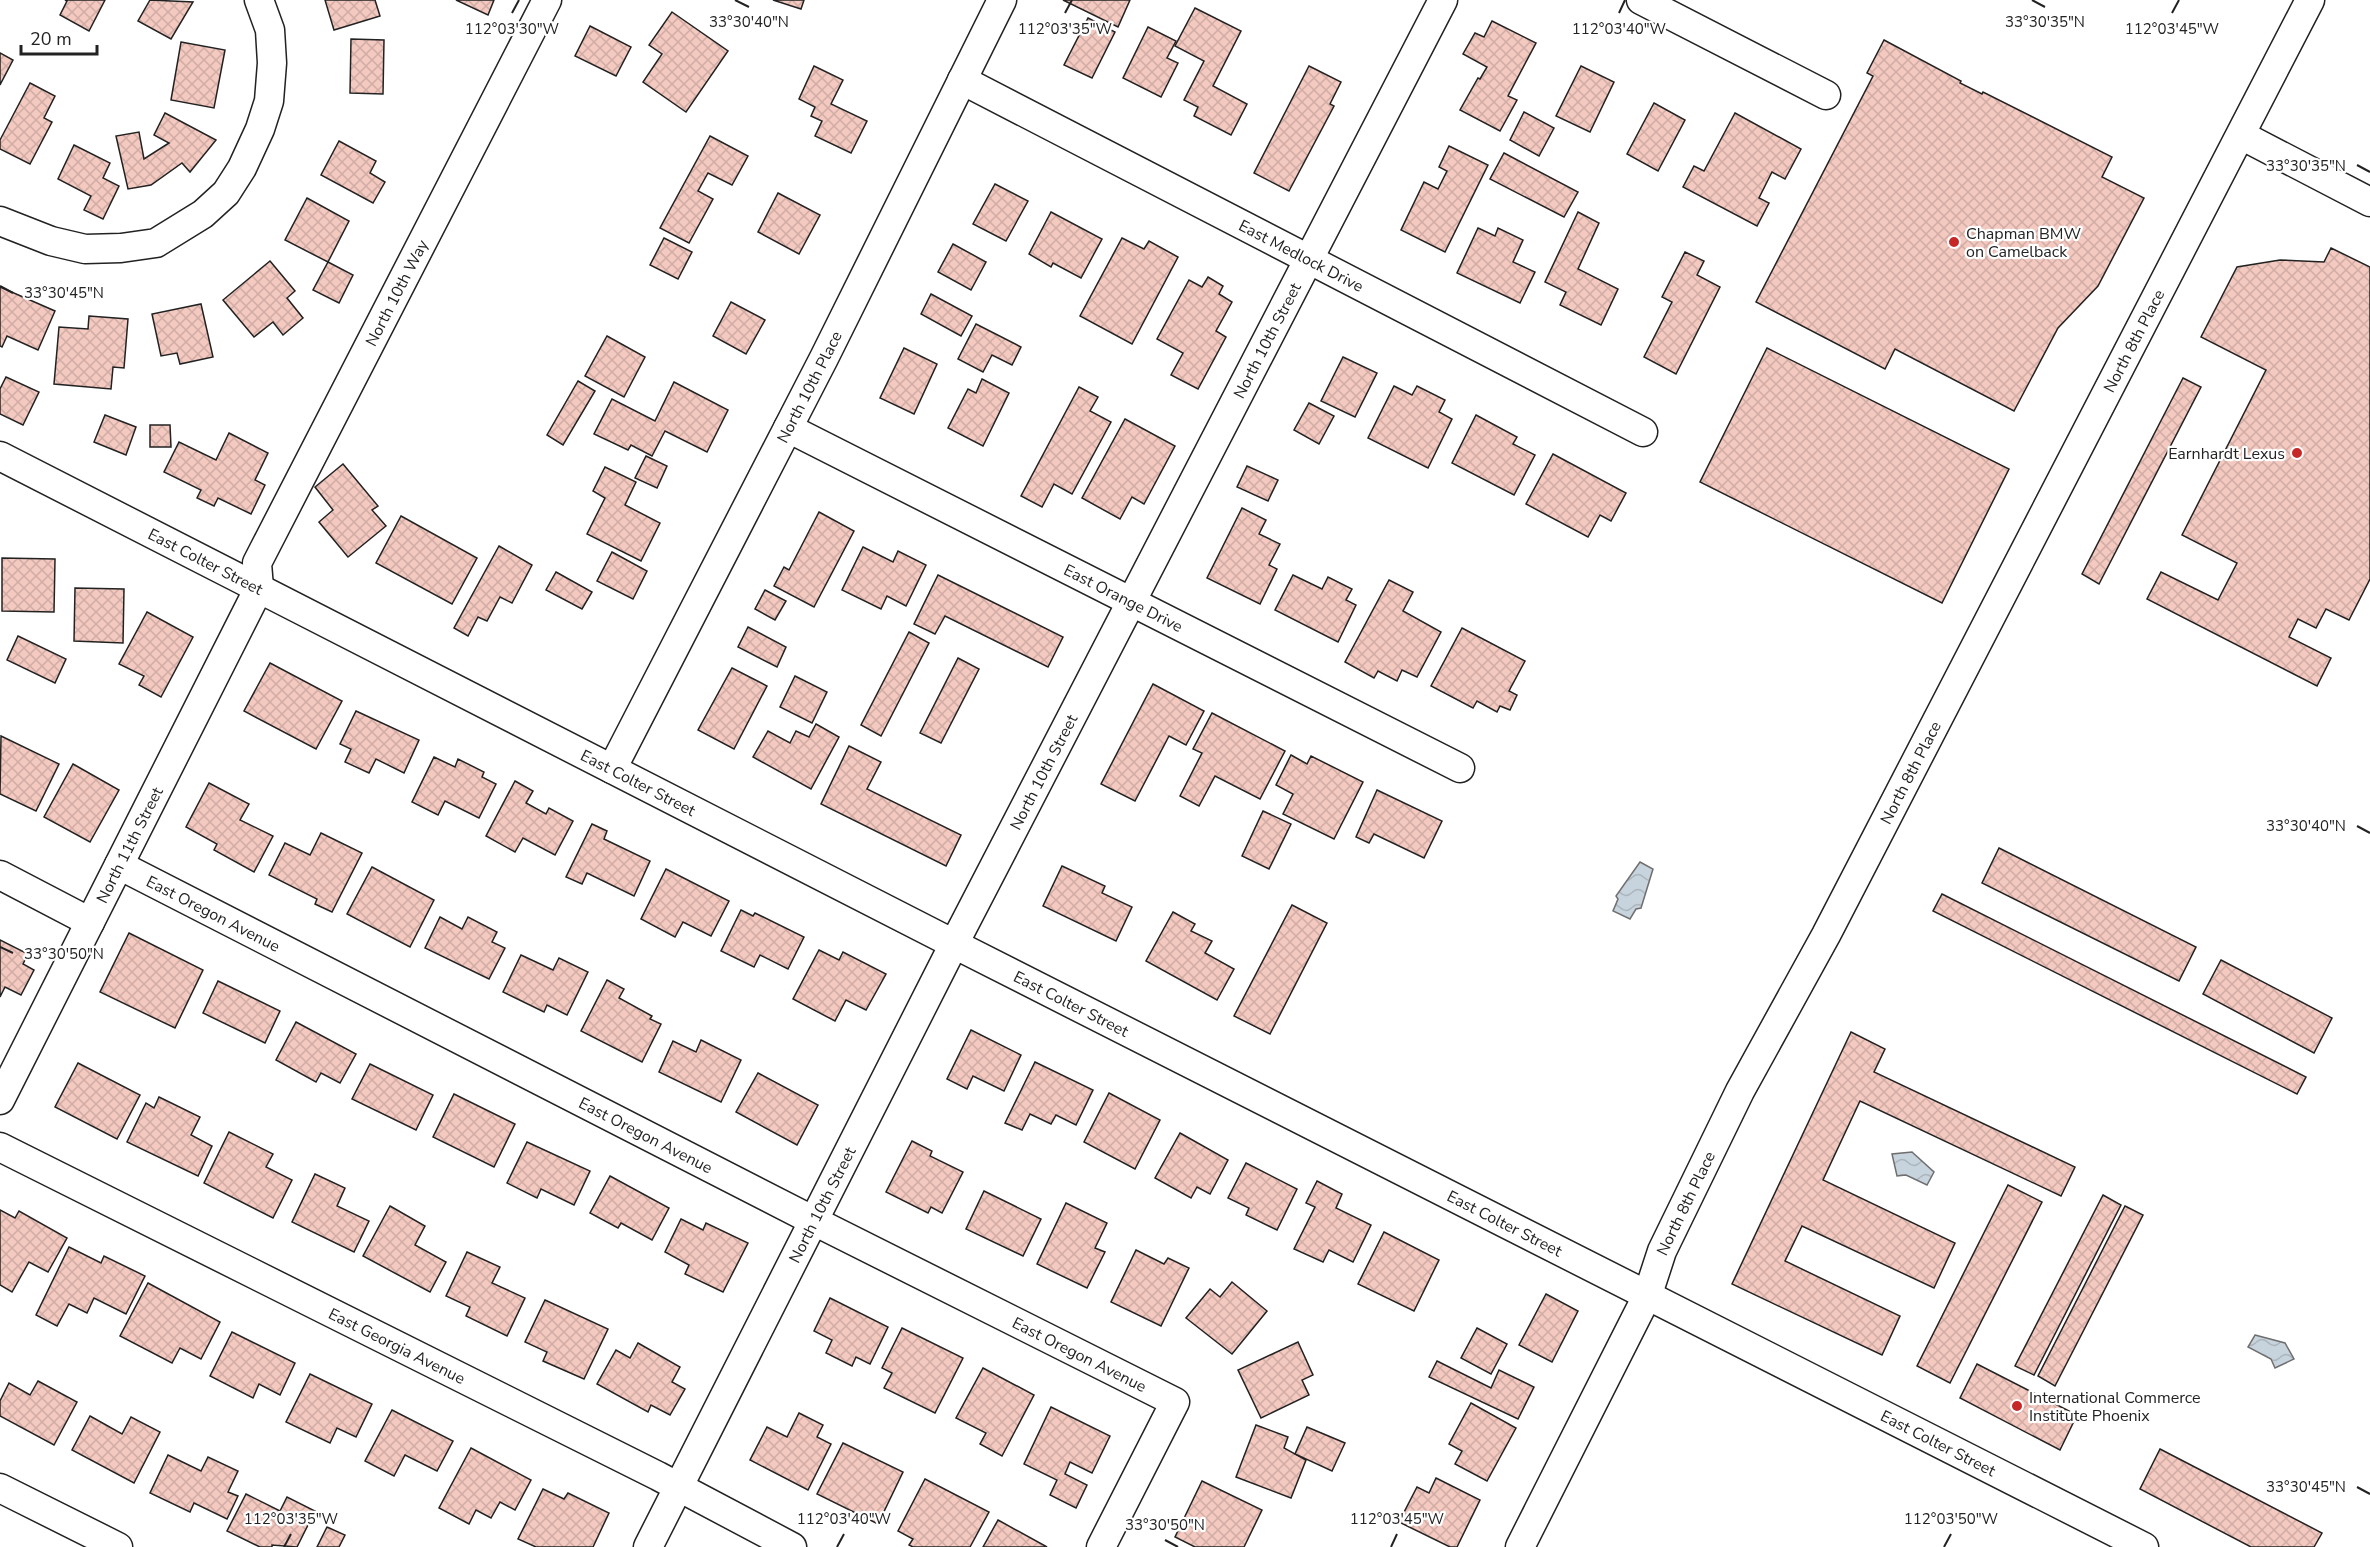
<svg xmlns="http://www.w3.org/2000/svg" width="2370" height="1547" font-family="'Nunito Sans',sans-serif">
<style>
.water{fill:url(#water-waves);stroke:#6f6f6f;stroke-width:1.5}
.building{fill:url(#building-cross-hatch);stroke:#222;stroke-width:1.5}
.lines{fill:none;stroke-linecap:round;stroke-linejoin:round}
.minor-casing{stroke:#222;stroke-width:31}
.minor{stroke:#fff;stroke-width:28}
.ticks{fill:none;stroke:#222;stroke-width:2}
.poi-dot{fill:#c62828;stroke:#fff;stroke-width:2}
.labels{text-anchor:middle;stroke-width:4.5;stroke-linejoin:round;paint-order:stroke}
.poi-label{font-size:16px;fill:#222;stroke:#fff;text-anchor:start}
.street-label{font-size:16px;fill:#222;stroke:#fff}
.ticks-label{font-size:15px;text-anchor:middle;fill:#222;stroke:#fff;stroke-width:4.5;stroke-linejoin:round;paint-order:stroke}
</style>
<defs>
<pattern id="water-waves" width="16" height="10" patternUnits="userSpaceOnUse" patternTransform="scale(1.5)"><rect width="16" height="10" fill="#c7d3dd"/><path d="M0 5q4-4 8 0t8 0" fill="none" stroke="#abb5bd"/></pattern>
<pattern id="building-cross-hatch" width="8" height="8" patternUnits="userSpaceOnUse" patternTransform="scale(1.5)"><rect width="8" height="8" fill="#f3c9c0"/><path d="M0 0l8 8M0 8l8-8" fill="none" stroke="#d0aca5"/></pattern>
</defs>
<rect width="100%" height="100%" fill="#fff"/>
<g class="water">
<path d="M1640 862 1653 869 1641 908 1636 909 1630 919 1613 911 1618 899 1616 896Z"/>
<path d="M1912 1152 1934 1172 1927 1185 1906 1175 1897 1176 1892 1154Z"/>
<path d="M2255 1335 2285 1343 2294 1359 2275 1368 2271 1359 2248 1347Z"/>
</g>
<g class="building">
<path d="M65 0H105L89 31 60 15 67 1Z"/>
<path d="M150 0 193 2 171 39 138 21Z"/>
<path d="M325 0H375L380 16 334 30Z"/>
<path d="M456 0H494L488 15Z"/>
<path d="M773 0H804L801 9Z"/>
<path d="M1063 0H1130L1118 27Z"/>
<path d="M1195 8 1241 31 1213 86 1247 104 1231 135 1194 116 1198 107 1184 100 1204 61 1175 46Z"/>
<path d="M672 12 728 51 686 112 643 82 662 54 649 45Z"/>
<path d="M1088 18 1115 32 1092 78 1064 65Z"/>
<path d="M1492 21 1536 43 1508 96 1517 100 1500 131 1460 110 1478 78 1480 79 1487 67 1463 54 1475 33 1484 37Z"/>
<path d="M590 26 631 47 616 76 575 56Z"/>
<path d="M1148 27 1176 41 1167 58 1178 63 1161 97 1123 78Z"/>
<path d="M351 39 384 40 383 94 350 93Z"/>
<path d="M1884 40 1961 81 1960 83 1982 94 1983 92 2112 157 2102 177 2144 198 2098 286 2058 328 2014 411 1895 349 1885 369 1756 302 1873 76 1867 73Z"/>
<path d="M181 42 225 50 214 108 171 100Z"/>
<path d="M0 53 13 60 0 85Z"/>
<path d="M814 66 843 80 831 104 867 121 851 153 815 136 822 121 811 116 815 107 799 99Z"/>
<path d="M1309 66 1341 82 1330 104 1334 106 1289 191 1254 173Z"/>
<path d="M1581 66 1614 82 1590 132 1556 116Z"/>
<path d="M30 83 55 96 44 118 52 122 30 164 0 149V140Z"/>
<path d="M1654 103 1685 120 1658 171 1627 154Z"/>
<path d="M1524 112 1554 128 1539 156 1510 140Z"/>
<path d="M165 113 216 140 190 172 182 163 151 185 128 189 116 136 139 132 144 159 169 143 154 135Z"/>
<path d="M1735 113 1801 149 1785 179 1772 172 1759 198 1769 203 1757 226 1683 187 1694 166 1704 171Z"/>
<path d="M710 136 748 156 732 185 708 173 698 191 713 199 689 243 660 228Z"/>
<path d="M339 141 376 161 370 173 385 182 373 203 321 175Z"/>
<path d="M74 145 110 163 103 178 119 186 103 219 84 210 91 196 58 179Z"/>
<path d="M1449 146 1488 165 1445 252 1401 230 1424 182 1438 189 1447 171 1439 167Z"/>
<path d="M1504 153 1578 192 1564 217 1490 179Z"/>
<path d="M995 184 1028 201 1006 241 973 224Z"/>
<path d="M778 193 820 215 799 254 758 232Z"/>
<path d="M307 198 349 221 328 262 285 240Z"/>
<path d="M1051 212 1102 239 1081 278 1053 263 1051 267 1029 254Z"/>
<path d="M1578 212 1599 223 1578 269 1618 289 1601 325 1560 305 1566 292 1545 282Z"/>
<path d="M1478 228 1495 236 1498 228 1523 240 1513 262 1535 272 1520 303 1457 273Z"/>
<path d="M664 238 692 252 678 279 650 265Z"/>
<path d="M1122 238 1144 249 1149 241 1178 257 1132 344 1080 316Z"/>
<path d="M953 244 986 262 971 290 938 272Z"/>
<path d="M2331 248 2370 267V579L2349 620 2326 609 2316 628 2298 619 2289 637 2331 658 2317 686 2147 599 2161 572 2218 600 2237 563 2182 535 2266 370 2201 337 2237 267 2280 260 2324 262Z"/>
<path d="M1685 252 1704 261 1697 275 1720 287 1676 374 1644 357 1672 302 1662 297Z"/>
<path d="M270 261 295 291 287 298 303 318 283 335 273 322 254 337 223 300Z"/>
<path d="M328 262 353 275 339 303 313 290Z"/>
<path d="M1208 277 1223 286 1219 294 1232 302 1216 331 1226 337 1198 389 1171 375 1183 353 1157 339 1189 280 1202 287Z"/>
<path d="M0 287 55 311 38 350 7 336 2 347 0 346Z"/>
<path d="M931 294 972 316 961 336 921 314Z"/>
<path d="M731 302 765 320 746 354 713 336Z"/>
<path d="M201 304 213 357 180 364 177 353 161 356 152 314Z"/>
<path d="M89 316 128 319 124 368 113 367 111 389 54 384 59 327 88 329Z"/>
<path d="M976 324 1021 347 1012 365 992 355 983 372 958 359Z"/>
<path d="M607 336 645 357 624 397 585 376Z"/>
<path d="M904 348 937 364 914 414 880 398Z"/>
<path d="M1767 348 2009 469 1942 603 1700 482Z"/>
<path d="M1343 357 1377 373 1355 417 1321 401Z"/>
<path d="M6 377 39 392 23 425 0 414V389Z"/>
<path d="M2183 378 2201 387 2099 584 2082 574Z"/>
<path d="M982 379 1009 393 983 446 948 428 968 389 976 393Z"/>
<path d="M578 381 595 391 563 445 547 435Z"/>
<path d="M674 382 728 410 707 452 665 431 652 456 631 445 628 450 594 434 612 399 655 421Z"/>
<path d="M1394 386 1412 395 1417 386 1445 400 1439 412 1452 419 1428 468 1368 438Z"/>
<path d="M1079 387 1098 397 1090 411 1111 422 1072 494 1054 484 1042 507 1021 496Z"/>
<path d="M1309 403 1334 416 1319 444 1294 430Z"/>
<path d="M105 415 136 427 126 455 94 442Z"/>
<path d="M1476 415 1517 437 1513 444 1535 455 1514 495 1452 463Z"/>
<path d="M1125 419 1175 446 1144 504 1132 497 1120 519 1082 498Z"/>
<path d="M150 425H170L171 447H150Z"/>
<path d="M229 433 268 453 255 480 265 485 251 514 218 498 214 506 197 498 201 490 164 472 179 442 216 460Z"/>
<path d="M1553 454 1626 493 1611 521 1600 515 1588 537 1526 504Z"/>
<path d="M646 456 667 466 657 488 635 478Z"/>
<path d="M343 464 378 506 372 510 386 526 348 557 319 522 333 510 315 487Z"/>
<path d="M1247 466 1278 480 1268 501 1237 487Z"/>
<path d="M605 467 636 482 625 505 660 523 641 561 587 534 605 498 593 491Z"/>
<path d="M1242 508 1266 520 1259 534 1280 544 1269 565 1277 569 1260 604 1207 578Z"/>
<path d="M819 512 854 531 814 607 774 586 784 567 789 570Z"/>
<path d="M401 516 477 558 452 604 376 563Z"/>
<path d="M499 546 532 565 512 603 500 597 487 621 478 617 468 636 454 628Z"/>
<path d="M863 547 893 562 898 551 926 565 906 606 887 596 881 609 842 590Z"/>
<path d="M612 552 647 571 633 599 597 581Z"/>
<path d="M2 558 55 559 54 612 2 611Z"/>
<path d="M556 572 592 592 582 609 546 590Z"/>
<path d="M938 575 1063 637 1048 667 945 616 935 634 914 624Z"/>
<path d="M1293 575 1322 589 1328 577 1352 589 1346 600 1356 605 1338 642 1275 610Z"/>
<path d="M1389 580 1413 592 1403 611 1441 632 1417 677 1402 670 1397 681 1378 671 1374 678 1345 662Z"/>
<path d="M75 588 124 589 123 643 74 641Z"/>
<path d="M765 590 786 601 775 620 755 609Z"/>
<path d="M147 612 193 637 161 697 139 685 144 676 119 664Z"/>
<path d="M748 627 786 647 777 667 738 647Z"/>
<path d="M1462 628 1525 661 1509 691 1517 695 1510 710 1500 706 1497 712 1477 701 1473 708 1431 686Z"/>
<path d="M909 632 929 643 881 736 861 725Z"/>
<path d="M18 636 66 659 55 683 7 660Z"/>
<path d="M958 658 979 669 941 743 920 733Z"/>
<path d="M270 663 342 701 316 749 244 711Z"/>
<path d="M732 668 767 686 734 749 698 730Z"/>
<path d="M795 676 827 692 812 723 780 707Z"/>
<path d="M1153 684 1204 711 1186 745 1169 736 1135 801 1101 784Z"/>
<path d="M356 711 419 740 404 773 376 759 369 773 345 762 351 749 340 744Z"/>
<path d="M1212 713 1285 751 1260 799 1215 776 1199 806 1180 796 1202 753 1193 749Z"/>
<path d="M816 724 839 737 811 789 753 757 768 731 790 743 796 731 809 737Z"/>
<path d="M1 736 59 764 36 811 0 794Z"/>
<path d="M849 746 881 762 867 789 961 835 946 866 821 804Z"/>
<path d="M1291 755 1307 764 1311 756 1363 782 1334 839 1283 814 1293 794 1276 785Z"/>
<path d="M434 757 455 767 458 759 484 772 482 777 496 784 479 818 445 801 438 815 412 802Z"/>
<path d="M73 764 119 790 90 842 44 817Z"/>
<path d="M515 781 533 791 526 803 546 814 549 808 573 821 555 855 523 838 515 852 486 836Z"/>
<path d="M209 783 249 804 240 820 273 836 254 872 214 850 217 844 186 827Z"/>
<path d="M1377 790 1442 821 1424 858 1374 834 1369 843 1356 837Z"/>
<path d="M1263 811 1291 824 1269 869 1242 856Z"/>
<path d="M592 824 607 831 604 839 650 861 634 896 587 873 582 884 566 877Z"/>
<path d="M321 833 362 853 332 912 315 904 317 899 269 875 285 843 310 855Z"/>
<path d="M1999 848 2196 947 2179 981 1982 883Z"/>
<path d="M1062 866 1105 886 1102 893 1132 907 1116 941 1043 906Z"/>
<path d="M372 867 434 900 410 947 347 914Z"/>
<path d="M666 869 729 901 711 936 683 922 675 937 641 919Z"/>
<path d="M1942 894 2306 1077 2297 1094 1933 911Z"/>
<path d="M1292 905 1327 923 1270 1034 1234 1016Z"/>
<path d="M741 910 753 916 755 913 804 937 788 969 760 955 754 967 721 951Z"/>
<path d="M1173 912 1195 924 1191 931 1212 941 1205 953 1234 969 1217 1000 1146 961Z"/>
<path d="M440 917 462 929 468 917 497 932 492 942 505 948 489 979 425 948Z"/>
<path d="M129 933 203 970 175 1028 100 992Z"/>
<path d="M0 940 28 954 23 964 34 970 21 995 5 987 0 997Z"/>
<path d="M819 950 839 960 843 952 886 974 866 1010 846 1000 835 1021 793 999Z"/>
<path d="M521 955 553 970 559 958 588 972 567 1015 547 1005 544 1012 503 992Z"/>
<path d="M2221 960 2332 1018 2314 1053 2203 994Z"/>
<path d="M607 980 624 989 619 998 652 1016 650 1019 661 1024 642 1062 581 1031Z"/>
<path d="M218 981 280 1011 265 1043 203 1013Z"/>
<path d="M296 1022 356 1054 340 1083 321 1073 316 1082 276 1060Z"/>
<path d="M971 1030 1021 1055 1004 1091 973 1076 967 1089 947 1079Z"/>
<path d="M1851 1032 1885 1049 1874 1072 2075 1167 2061 1196 1860 1101 1823 1180 1955 1243 1934 1288 1802 1226 1785 1261 1900 1316 1882 1355 1732 1284Z"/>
<path d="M701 1040 741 1060 721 1102 659 1072 673 1041 696 1052Z"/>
<path d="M1035 1062 1093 1090 1076 1125 1056 1115 1051 1124 1030 1114 1022 1130 1005 1123Z"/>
<path d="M78 1063 140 1095 117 1139 55 1107Z"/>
<path d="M370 1064 433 1095 416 1130 352 1099Z"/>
<path d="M758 1073 818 1105 797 1145 736 1112Z"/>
<path d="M1109 1093 1160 1120 1135 1169 1084 1142Z"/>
<path d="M454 1094 515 1124 494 1167 433 1137Z"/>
<path d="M159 1097 200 1117 191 1135 212 1146 198 1176 127 1142 146 1103 154 1108Z"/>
<path d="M229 1132 273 1154 266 1167 292 1180 273 1218 204 1183Z"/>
<path d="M1180 1133 1228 1160 1210 1194 1197 1187 1191 1198 1155 1178Z"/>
<path d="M912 1141 932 1151 930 1156 963 1172 942 1213 931 1207 928 1213 886 1192Z"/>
<path d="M527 1142 590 1171 574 1205 541 1189 537 1198 507 1183Z"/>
<path d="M1246 1163 1297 1189 1277 1230 1246 1215 1249 1208 1228 1198Z"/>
<path d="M315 1174 345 1188 337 1206 369 1221 354 1252 292 1222Z"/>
<path d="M610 1176 669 1208 652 1240 621 1223 618 1228 590 1213Z"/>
<path d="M1317 1181 1342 1194 1336 1208 1371 1225 1353 1262 1329 1250 1323 1262 1294 1249 1315 1207 1306 1203Z"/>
<path d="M2008 1185 2042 1202 1950 1383 1917 1366Z"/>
<path d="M984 1191 1041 1219 1023 1256 966 1229Z"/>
<path d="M2103 1195 2121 1205 2034 1375 2015 1366Z"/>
<path d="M1066 1203 1107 1223 1095 1248 1105 1252 1087 1288 1037 1264Z"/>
<path d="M390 1206 425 1226 415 1245 446 1262 430 1292 363 1256Z"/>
<path d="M2125 1206 2143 1215 2055 1386 2038 1376Z"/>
<path d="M0 1210 15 1218 19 1211 67 1238 48 1272 29 1262 12 1292 0 1285Z"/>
<path d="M681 1219 703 1230 706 1223 748 1243 723 1292 685 1274 689 1265 665 1252Z"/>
<path d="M1384 1232 1439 1260 1414 1311 1358 1284Z"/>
<path d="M69 1247 101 1263 104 1256 145 1276 126 1314 94 1298 87 1313 69 1304 57 1326 36 1315Z"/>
<path d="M1136 1250 1164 1264 1168 1258 1189 1268 1161 1326 1111 1302Z"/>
<path d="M467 1252 500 1267 492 1283 525 1298 507 1336 466 1316 470 1307 446 1296Z"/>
<path d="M1232 1282 1267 1311 1232 1354 1186 1318 1210 1289 1220 1297Z"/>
<path d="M148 1283 220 1322 201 1359 180 1348 172 1363 120 1336Z"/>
<path d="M1546 1294 1578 1311 1552 1362 1519 1345Z"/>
<path d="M830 1298 888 1327 870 1364 856 1357 852 1366 826 1353 832 1340 814 1331Z"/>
<path d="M545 1300 608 1329 584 1379 543 1361 547 1352 525 1342Z"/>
<path d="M902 1328 963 1358 935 1413 884 1388 892 1373 882 1368Z"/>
<path d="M1477 1328 1507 1344 1491 1374 1461 1358Z"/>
<path d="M232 1332 295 1363 280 1395 259 1384 253 1398 210 1376Z"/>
<path d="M1298 1342 1313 1375 1302 1380 1309 1395 1261 1418 1238 1370Z"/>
<path d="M638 1343 680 1367 672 1382 685 1389 670 1415 651 1405 648 1412 597 1384 616 1350 630 1358Z"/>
<path d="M1437 1361 1491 1388 1499 1370 1534 1387 1518 1419 1429 1377Z"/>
<path d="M1977 1364 2077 1415 2060 1450 1960 1398Z"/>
<path d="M983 1368 1034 1395 1002 1456 980 1444 986 1433 956 1418Z"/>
<path d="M310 1374 372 1404 356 1437 337 1428 330 1443 286 1422Z"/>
<path d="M38 1381 77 1402 54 1445 0 1416V1401L9 1383 30 1395Z"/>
<path d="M1471 1403 1516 1428 1487 1481 1455 1464 1462 1451 1449 1444Z"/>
<path d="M1051 1407 1110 1436 1092 1473 1070 1462 1065 1474 1087 1485 1076 1508 1050 1495 1057 1480 1024 1464Z"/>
<path d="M392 1410 453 1441 437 1471 405 1455 394 1476 365 1461Z"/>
<path d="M799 1413 823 1425 817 1437 831 1444 808 1490 750 1460 767 1427 787 1437Z"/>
<path d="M90 1416 122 1434 131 1417 160 1432 134 1483 72 1450Z"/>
<path d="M1256 1425 1288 1437 1284 1448 1306 1460 1291 1498 1236 1477Z"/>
<path d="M1307 1427 1345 1443 1332 1471 1295 1454Z"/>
<path d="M843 1443 903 1472 878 1524 817 1494Z"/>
<path d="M471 1448 531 1480 515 1510 500 1502 491 1518 476 1510 469 1524 439 1508Z"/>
<path d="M2160 1449 2322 1533 2314 1547H2251L2140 1489Z"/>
<path d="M168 1455 201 1471 208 1457 238 1471 228 1492 238 1496 227 1519 194 1503 190 1512 150 1493Z"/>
<path d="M1436 1478 1480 1500 1457 1547H1450L1399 1522 1417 1487 1429 1493Z"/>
<path d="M925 1479 989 1512 970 1547H913L909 1545 913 1539 898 1531Z"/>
<path d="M1202 1481 1262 1510 1244 1547H1195L1175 1537Z"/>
<path d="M543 1489 564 1499 568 1493 609 1513 593 1547H536L518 1539Z"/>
<path d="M246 1494 280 1511 287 1497 315 1511 297 1547 272 1545V1547H260L227 1531Z"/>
<path d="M998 1520 1047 1547H983Z"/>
<path d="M327 1527 345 1535 339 1547H317Z"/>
</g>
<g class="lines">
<g class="minor-casing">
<g id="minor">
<path d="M1641 0 1826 95"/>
<path id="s1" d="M962 80 1643 432"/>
<path d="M2241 135 2370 202"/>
<path d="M0 221 51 241 85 249 121 248 156 243 203 214 226 193 242 168 260 129 269 101 272 63 270 30 259 0"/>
<path id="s2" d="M788 428 1460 768"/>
<path id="s3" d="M0 456 954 944 2144 1547"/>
<path id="s4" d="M612 769 824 358 1002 0"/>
<path id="s5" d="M119 865 814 1221 1175 1402 1101 1547"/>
<path d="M0 875 90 922"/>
<path id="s6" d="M0 1100 259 588 257 563 547 0"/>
<path id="s7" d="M0 1147 658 1476 792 1547"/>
<path d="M0 1488 118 1547"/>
<path id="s8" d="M648 1547 954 944 1443 0"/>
<path id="s9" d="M1520 1547 1648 1294 1662 1251 1740 1091 1826 935 2310 0"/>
</g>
</g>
<use href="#minor" class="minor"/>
</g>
<path class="ticks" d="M735 0 749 7M2032 0 2045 7M512 13 519 0M1065 13 1072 0M1619 13 1625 0M2172 13 2179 0M2357 165 2370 172M0 286 13 293M2357 826 2370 833M0 947 13 953M2357 1487 2370 1494M1165 1540 1178 1547M284 1547 291 1534M837 1547 844 1534M1391 1547 1397 1534M1944 1547 1951 1534"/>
<g class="poi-dot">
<circle cx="1954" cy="242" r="6"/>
<circle cx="2297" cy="453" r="6"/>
<circle cx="2017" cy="1406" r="6"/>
</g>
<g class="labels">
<g class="poi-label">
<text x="1966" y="239">Chapman BMW<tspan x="1966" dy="18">on Camelback</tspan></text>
<text x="2285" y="459" text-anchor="end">Earnhardt Lexus</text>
<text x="2029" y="1403">International Commerce<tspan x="2029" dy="18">Institute Phoenix</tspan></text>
</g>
<g class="street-label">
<text dy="6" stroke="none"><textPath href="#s1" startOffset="382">East Medlock Drive</textPath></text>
<text dy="6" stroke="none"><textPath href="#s6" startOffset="903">North 10th Way</textPath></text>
<text dy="6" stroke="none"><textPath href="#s9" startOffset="1354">North 8th Place</textPath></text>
<text dy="6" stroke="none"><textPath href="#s8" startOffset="1356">North 10th Street</textPath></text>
<text dy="6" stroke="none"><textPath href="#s4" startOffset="430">North 10th Place</textPath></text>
<text dy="6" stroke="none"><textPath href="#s3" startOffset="231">East Colter Street</textPath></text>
<text dy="6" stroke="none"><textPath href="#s2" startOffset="376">East Orange Drive</textPath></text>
<text dy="6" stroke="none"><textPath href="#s9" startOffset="868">North 8th Place</textPath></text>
<text dy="6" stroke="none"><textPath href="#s8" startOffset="870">North 10th Street</textPath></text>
<text dy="6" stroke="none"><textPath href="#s3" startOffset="717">East Colter Street</textPath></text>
<text dy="6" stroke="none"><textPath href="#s6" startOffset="286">North 11th Street</textPath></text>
<text dy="6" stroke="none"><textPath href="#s5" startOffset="106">East Oregon Avenue</textPath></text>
<text dy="6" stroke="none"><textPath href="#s3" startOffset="1203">East Colter Street</textPath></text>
<text dy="6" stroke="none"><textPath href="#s5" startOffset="592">East Oregon Avenue</textPath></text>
<text dy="6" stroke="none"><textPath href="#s9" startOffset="382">North 8th Place</textPath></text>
<text dy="6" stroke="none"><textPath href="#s8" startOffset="384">North 10th Street</textPath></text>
<text dy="6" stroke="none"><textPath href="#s3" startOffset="1689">East Colter Street</textPath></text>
<text dy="6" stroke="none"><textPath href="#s7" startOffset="444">East Georgia Avenue</textPath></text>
<text dy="6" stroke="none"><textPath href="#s5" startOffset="1078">East Oregon Avenue</textPath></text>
<text dy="6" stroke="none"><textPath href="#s3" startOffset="2175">East Colter Street</textPath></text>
</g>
</g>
<g class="ticks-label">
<text x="2045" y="27">33°30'35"N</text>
<text x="749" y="27">33°30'40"N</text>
<text x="512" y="34">112°03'30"W</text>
<text x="1065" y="34">112°03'35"W</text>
<text x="1619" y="34">112°03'40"W</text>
<text x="2172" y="34">112°03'45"W</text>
<text x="2306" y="171">33°30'35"N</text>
<text x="64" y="298">33°30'45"N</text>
<text x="2306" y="831">33°30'40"N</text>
<text x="64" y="959">33°30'50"N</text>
<text x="2306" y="1492">33°30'45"N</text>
<text x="291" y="1524">112°03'35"W</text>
<text x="844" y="1524">112°03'40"W</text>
<text x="1397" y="1524">112°03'45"W</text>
<text x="1951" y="1524">112°03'50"W</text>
<text x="1165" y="1530">33°30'50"N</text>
</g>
<path d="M21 45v9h76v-9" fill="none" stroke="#222222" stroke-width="3"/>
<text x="30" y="45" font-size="18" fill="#222222" stroke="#ffffff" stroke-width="4.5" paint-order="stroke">20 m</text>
</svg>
